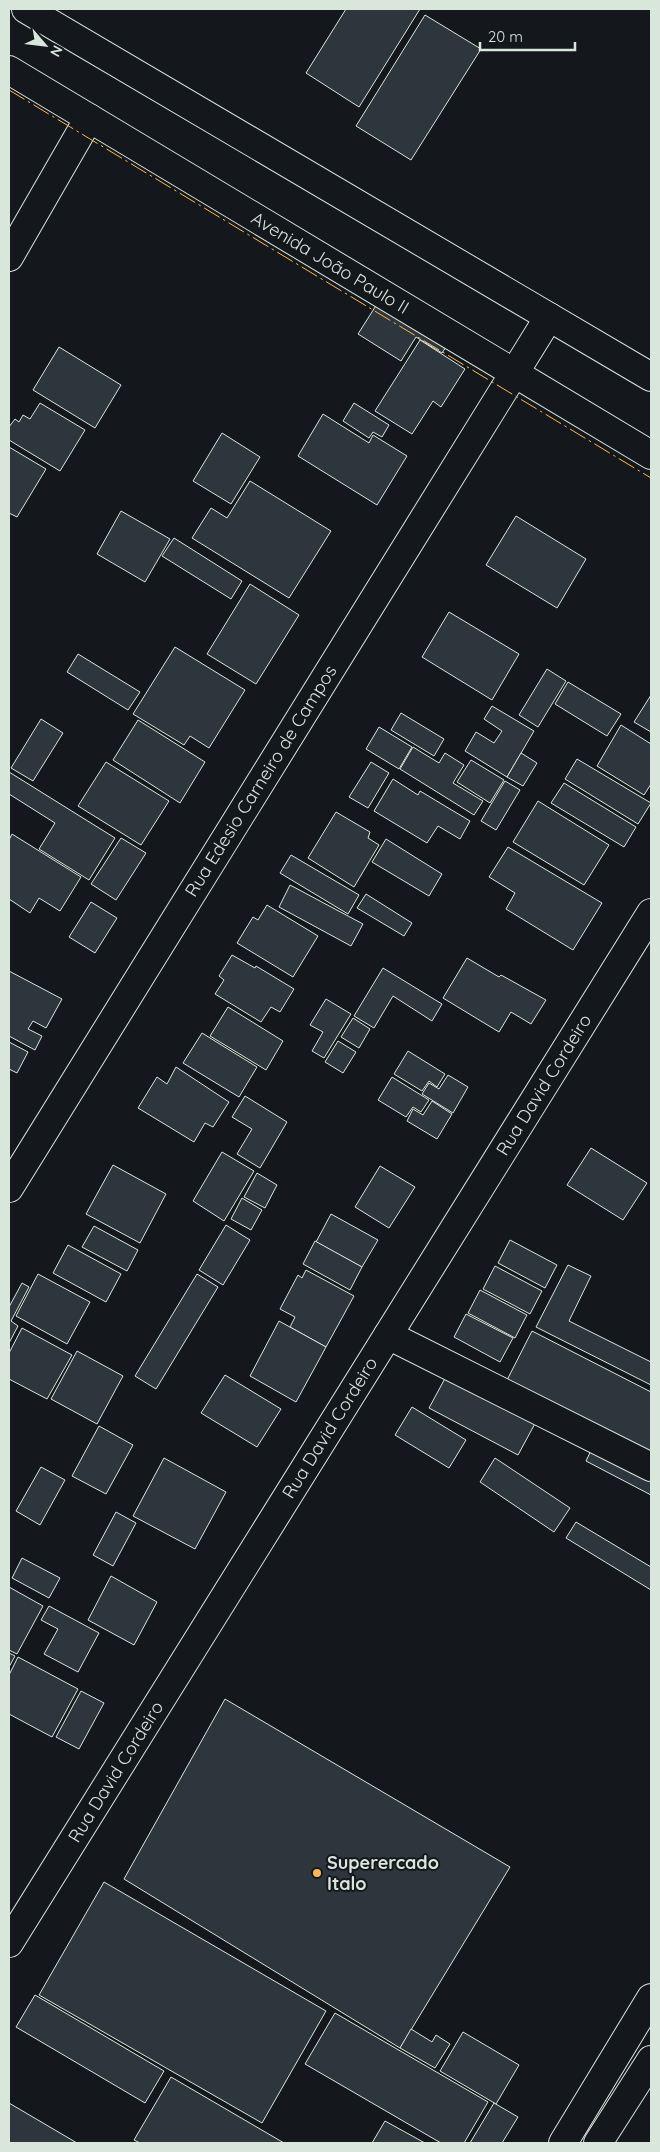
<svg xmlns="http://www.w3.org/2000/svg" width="660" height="2152" font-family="Quicksand,sans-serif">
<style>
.building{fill:#2c363c;stroke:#d8e6dc}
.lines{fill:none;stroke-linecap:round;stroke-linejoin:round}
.minor-casing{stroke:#d8e6dc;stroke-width:30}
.major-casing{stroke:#d8e6dc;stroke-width:30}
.minor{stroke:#14181c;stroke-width:28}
.major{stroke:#14181c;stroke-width:28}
.power{stroke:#ffb74d;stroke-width:1;stroke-dasharray:18 4 2.5 4;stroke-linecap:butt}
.poi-dot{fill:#ffb74d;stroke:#14181c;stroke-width:2}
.labels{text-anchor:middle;stroke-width:4;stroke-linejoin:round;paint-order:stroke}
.street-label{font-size:18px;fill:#d8e6dc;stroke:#14181c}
.poi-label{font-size:18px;font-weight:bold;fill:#d8e6dc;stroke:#14181c;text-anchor:start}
</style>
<rect width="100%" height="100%" fill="#14181c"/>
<g class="building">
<path d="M346 9H420L359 107 306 73Z"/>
<path d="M425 15 481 49 411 160 356 126Z"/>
<path d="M377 304 446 347 442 353 416 337 401 361 358 334Z"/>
<path d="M420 340 465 369 441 407 433 401 412 434 375 411Z"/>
<path d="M59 347 121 385 95 428 33 390Z"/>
<path d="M40 403 85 430 60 471 9 440V427L15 419 19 422 23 415 30 419Z"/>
<path d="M354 403 389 425 382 437 373 432 369 438 343 421Z"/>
<path d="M323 414 369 443 373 435 407 456 377 505 298 456Z"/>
<path d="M222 433 260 457 231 504 193 481Z"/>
<path d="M9 447 46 469 17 517 9 513Z"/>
<path d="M250 481 331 531 289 598 192 538 211 508 227 518Z"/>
<path d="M121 511 170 539 145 582 97 554Z"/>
<path d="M516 516 586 559 557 608 486 565Z"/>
<path d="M174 538 242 581 231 599 162 556Z"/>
<path d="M250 584 299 615 256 684 207 654Z"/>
<path d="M449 612 519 654 492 700 422 657Z"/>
<path d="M175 647 245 690 209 748 190 736 184 745 133 714Z"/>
<path d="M78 654 140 692 128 710 67 672Z"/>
<path d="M547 669 566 681 538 727 519 715Z"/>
<path d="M568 682 621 714 607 736 555 704Z"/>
<path d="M651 695V732L634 722Z"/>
<path d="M492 706 534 731 507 777 465 751 476 732 494 743 502 731 484 719Z"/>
<path d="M401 713 444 739 434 756 391 730Z"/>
<path d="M41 719 63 733 33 781 11 768Z"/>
<path d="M138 720 205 762 180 803 113 760Z"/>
<path d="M621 725 651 744V784L644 795 597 766Z"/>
<path d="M379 727 412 747 399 769 366 749Z"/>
<path d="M413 747 439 763 445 753 464 765 453 783 483 801 474 815 400 769Z"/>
<path d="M521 753 537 763 523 786 507 777Z"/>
<path d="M577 759 651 803 638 824 565 779Z"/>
<path d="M471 760 504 780 490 803 457 782Z"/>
<path d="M106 762 169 801 141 845 78 806Z"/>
<path d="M371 762 389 773 368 808 349 797Z"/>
<path d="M9 772 115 838 89 880 39 849 55 823 9 794Z"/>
<path d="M393 779 418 795 420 791 470 821 460 839 438 826 427 843 374 811Z"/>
<path d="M505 781 520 790 496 830 481 821Z"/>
<path d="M564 783 636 827 624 847 551 803Z"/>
<path d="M538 801 609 845 584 885 513 842Z"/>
<path d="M336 812 370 832 368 838 379 845 354 887 308 858Z"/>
<path d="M12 834 81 877 60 911 39 898 30 913 9 899V840Z"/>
<path d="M121 838 146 853 116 900 91 884Z"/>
<path d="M386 839 442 874 429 896 372 862Z"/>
<path d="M508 847 602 903 573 950 506 909 515 893 489 877Z"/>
<path d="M291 855 359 895 348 914 280 873Z"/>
<path d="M290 885 363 924 351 946 279 907Z"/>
<path d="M366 894 412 923 404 936 357 908Z"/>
<path d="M91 902 117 918 95 953 69 937Z"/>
<path d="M267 905 318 936 293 977 237 943 253 917 258 920Z"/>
<path d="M232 955 255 968 256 966 294 989 280 1012 271 1007 261 1022 215 994 224 980 219 976Z"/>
<path d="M467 958 499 977 501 975 546 1000 531 1024 511 1012 499 1032 443 998Z"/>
<path d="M383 968 442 1004 432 1021 393 996 374 1028 354 1016Z"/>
<path d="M9 971 62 999 46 1028 33 1021 28 1029 42 1036 35 1050 9 1036Z"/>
<path d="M326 999 351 1014 324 1058 312 1051 323 1032 310 1025Z"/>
<path d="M228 1007 283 1041 266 1070 210 1036Z"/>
<path d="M353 1018 370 1029 359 1048 341 1037Z"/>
<path d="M202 1033 257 1067 239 1097 183 1063Z"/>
<path d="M338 1041 356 1052 343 1073 325 1062Z"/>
<path d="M9 1042 28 1052 17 1073 9 1069Z"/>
<path d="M408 1051 445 1074 437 1087 429 1081 422 1091 394 1074Z"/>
<path d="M176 1067 229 1102 213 1127 205 1123 194 1142 138 1108 157 1077 167 1084Z"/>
<path d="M448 1075 468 1087 453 1113 422 1094 429 1083 439 1089Z"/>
<path d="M392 1077 429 1100 421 1112 413 1107 406 1117 378 1100Z"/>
<path d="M245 1096 287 1122 260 1168 237 1154 252 1129 232 1117Z"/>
<path d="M432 1101 452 1114 437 1139 407 1121 413 1109 423 1115Z"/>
<path d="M591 1148 647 1183 623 1220 567 1185Z"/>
<path d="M222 1152 254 1171 224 1221 193 1201Z"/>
<path d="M113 1165 166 1194 140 1243 86 1214Z"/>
<path d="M380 1166 415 1187 389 1228 355 1207Z"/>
<path d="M257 1173 277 1185 265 1208 244 1197Z"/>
<path d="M242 1198 262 1210 251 1230 231 1219Z"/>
<path d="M331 1214 378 1240 362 1267 316 1242Z"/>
<path d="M226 1225 250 1240 223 1285 199 1270Z"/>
<path d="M94 1226 138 1250 127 1271 82 1247Z"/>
<path d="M510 1240 557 1265 545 1288 498 1263Z"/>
<path d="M315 1241 362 1267 350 1290 303 1264Z"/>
<path d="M68 1245 121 1274 106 1302 53 1273Z"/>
<path d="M568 1265 591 1276 569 1321 651 1362V1385L536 1327Z"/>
<path d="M495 1266 542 1291 530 1314 483 1289Z"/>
<path d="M306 1270 354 1296 326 1347 290 1327 295 1317 280 1309 298 1275 302 1278Z"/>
<path d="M38 1274 90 1302 67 1344 16 1316Z"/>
<path d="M197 1274 218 1287 156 1389 135 1376Z"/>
<path d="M22 1283 29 1287 11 1321 18 1326 9 1343V1307Z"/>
<path d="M480 1290 527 1315 515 1338 468 1313Z"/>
<path d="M466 1314 513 1338 500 1362 454 1337Z"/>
<path d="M279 1321 326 1347 296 1402 250 1376Z"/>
<path d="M22 1328 72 1355 47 1399 9 1379V1353Z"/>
<path d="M532 1331 651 1392V1462L504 1386Z"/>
<path d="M77 1351 123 1376 97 1424 51 1399Z"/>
<path d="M449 1371 538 1418 518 1455 429 1408Z"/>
<path d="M225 1375 281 1409 257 1447 201 1413Z"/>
<path d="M412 1407 466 1440 449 1468 395 1435Z"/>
<path d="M99 1426 133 1445 106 1494 72 1476Z"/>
<path d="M595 1442 651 1471V1495L586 1461Z"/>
<path d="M164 1458 226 1492 195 1549 133 1516Z"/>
<path d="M495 1458 570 1508 554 1532 480 1482Z"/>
<path d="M41 1467 65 1480 40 1525 16 1511Z"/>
<path d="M116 1512 136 1523 113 1566 93 1555Z"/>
<path d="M576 1522 651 1567V1590L566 1538Z"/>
<path d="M22 1558 60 1578 49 1598 12 1578Z"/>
<path d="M111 1576 157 1602 134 1645 88 1620Z"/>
<path d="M9 1587 43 1606 17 1654 9 1650Z"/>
<path d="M49 1606 99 1633 78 1672 44 1654 58 1629 41 1620Z"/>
<path d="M9 1653 15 1656 9 1667Z"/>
<path d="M18 1657 78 1689 52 1737 9 1714V1675Z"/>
<path d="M81 1691 104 1703 79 1749 56 1737Z"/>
<path d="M225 1699 510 1867 400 2048 124 1879Z"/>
<path d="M104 1882 326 2011 262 2123 39 1995Z"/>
<path d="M35 1995 164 2071 145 2103 16 2027Z"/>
<path d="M335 2013 488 2102 464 2143H441L305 2064Z"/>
<path d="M411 2029 432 2042 436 2035 450 2044 435 2068 400 2048Z"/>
<path d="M463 2032 519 2065 496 2104 440 2071Z"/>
<path d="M171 2077 284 2143H140L134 2140Z"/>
<path d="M9 2103 77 2143H9Z"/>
<path d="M494 2103 518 2117 502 2143H470Z"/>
<path d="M385 2121 425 2143H372Z"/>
</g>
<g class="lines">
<g class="minor-casing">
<g id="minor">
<path d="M9 257 89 118"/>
<path d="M9 1188 549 317"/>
<path d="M388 1335 651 1467"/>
<path d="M9 1943 651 913"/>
</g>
</g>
<g class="major-casing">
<g id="major">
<path d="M26 9 651 377"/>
<path d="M9 70 651 455"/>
<path d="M563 2143 651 1998"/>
<path d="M598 2143 651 2060"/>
</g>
</g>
<use href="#minor" class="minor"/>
<use href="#major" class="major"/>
<path class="power" d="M9 90 651 478"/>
</g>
<circle class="poi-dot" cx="317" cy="1873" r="5"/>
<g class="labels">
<g class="street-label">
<text transform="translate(330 263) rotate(31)" y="6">Avenida João Paulo II</text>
<text transform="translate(261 781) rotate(-58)" y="6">Rua Edesio Carneiro de Campos</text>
<text transform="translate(544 1085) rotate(-58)" y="6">Rua David Cordeiro</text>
<text transform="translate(330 1428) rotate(-58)" y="6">Rua David Cordeiro</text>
<text transform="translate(116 1772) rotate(-58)" y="6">Rua David Cordeiro</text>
</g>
<g class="poi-label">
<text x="327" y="1869">Superercado<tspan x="327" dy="21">Italo</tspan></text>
</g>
</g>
<rect width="660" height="2152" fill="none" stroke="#d8e6dc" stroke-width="20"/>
<g transform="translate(45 45) rotate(118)" stroke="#14181c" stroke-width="4" paint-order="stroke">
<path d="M0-4L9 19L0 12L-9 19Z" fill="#d8e6dc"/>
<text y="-8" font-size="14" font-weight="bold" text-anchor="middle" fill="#d8e6dc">N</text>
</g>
<path d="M480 42v8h95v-8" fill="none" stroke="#d8e6dc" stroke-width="2.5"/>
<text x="488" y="42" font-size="15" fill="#d8e6dc" stroke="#14181c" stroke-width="4" paint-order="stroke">20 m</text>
</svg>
